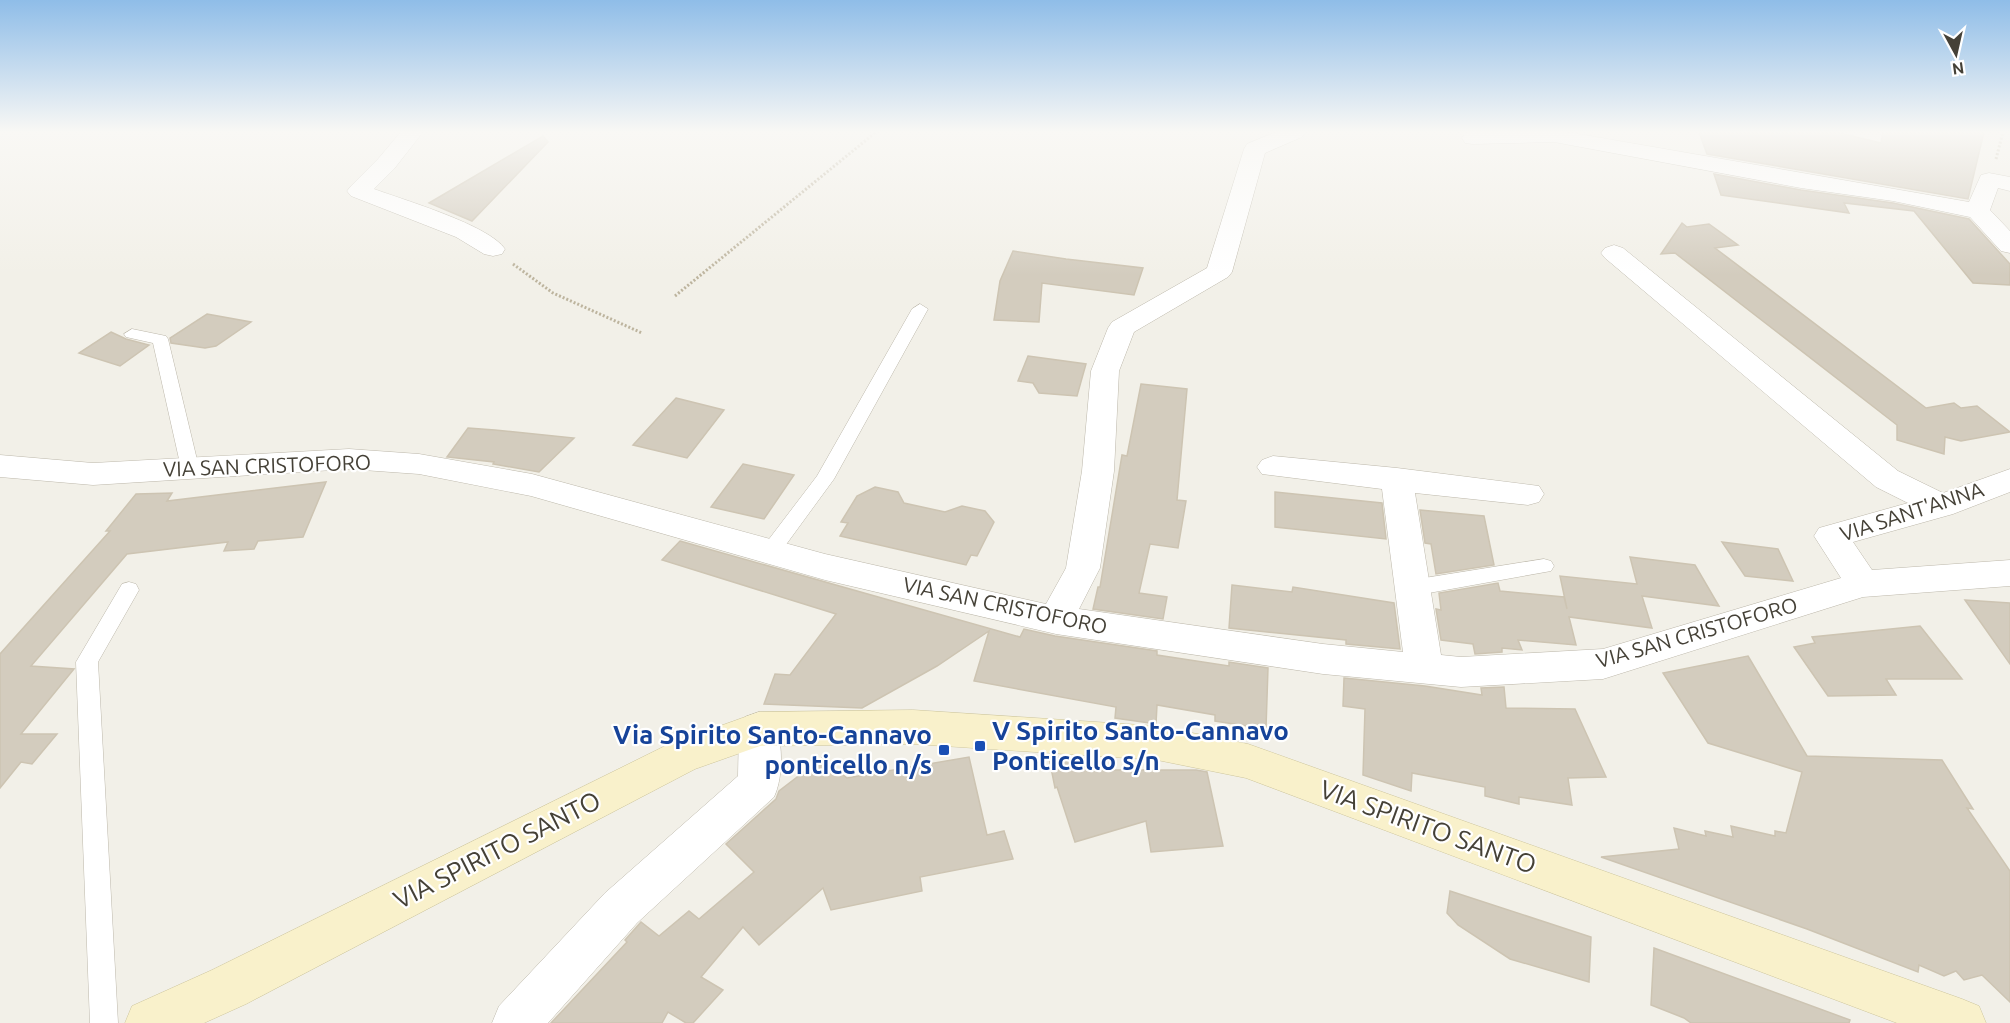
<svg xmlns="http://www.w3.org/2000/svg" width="2010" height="1023" font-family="Ubuntu,sans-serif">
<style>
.building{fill:#d3ccbe;stroke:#cdc4b2;stroke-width:1.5}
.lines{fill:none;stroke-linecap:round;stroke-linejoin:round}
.lane-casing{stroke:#bdb8ab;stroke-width:1}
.street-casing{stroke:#bdb8ab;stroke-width:1}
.secondary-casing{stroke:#cdc59c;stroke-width:1}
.path{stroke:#bdb49e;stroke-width:3;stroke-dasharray:2 2;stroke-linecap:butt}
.lane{fill:#fff;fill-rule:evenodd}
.street{fill:#fff;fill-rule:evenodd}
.secondary{fill:#f9f1cb;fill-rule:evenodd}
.transit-dot{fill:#1a4fb4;stroke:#fff;stroke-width:2}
.labels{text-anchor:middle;stroke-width:4.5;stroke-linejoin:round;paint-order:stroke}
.street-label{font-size:21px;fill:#454137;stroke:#fff}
.near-transit-label{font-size:26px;font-weight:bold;fill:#164399;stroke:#fff;text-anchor:start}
.near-street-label{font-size:26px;fill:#454137;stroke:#fff}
</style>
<rect width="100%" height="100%" fill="#f2f0e8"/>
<g class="building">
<path d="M1699 132H1836L1881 143 1883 132H1984L1968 199 1707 154Z"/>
<path d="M543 136 548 142 472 221 429 203Z"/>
<path d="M1714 174 1801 190 1893 203 1969 219 2010 264V285L1973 283 1914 211 1844 203 1849 213 1721 195Z"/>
<path d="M1682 223 1687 227 1709 224 1738 245 1715 248 1926 408 1954 403 1961 408 1977 406 2010 432 1961 441 1945 437 1944 454 1897 440V425L1675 253 1661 254Z"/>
<path d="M1013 251 1066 259 1143 268 1134 295 1042 283 1039 322 994 320 1000 281Z"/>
<path d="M207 314 251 322 216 346 205 348 171 343 170 338Z"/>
<path d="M111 332 126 339 149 345 120 366 79 353Z"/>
<path d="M1028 356 1086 364 1077 396 1039 393 1033 383 1018 381Z"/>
<path d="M1141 384 1187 389 1177 500 1186 501 1178 548 1150 544 1139 593 1167 597 1163 619 1093 609 1098 587H1100L1122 455 1127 456Z"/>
<path d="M676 398 724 410 687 458 633 445Z"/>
<path d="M468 428 495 430 574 438 539 472 493 464 494 462 447 457Z"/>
<path d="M743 464 794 475 764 519 711 507Z"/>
<path d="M326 482 303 537 258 541 254 549 224 551 228 542 127 554 31 666 74 669 21 734H57L32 764 21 762 0 788V654L110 531H106L136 494 172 493 167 501Z"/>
<path d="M875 487 898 492 904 503 945 512 962 506 985 511 994 522 977 556 971 555 966 565 840 536 848 523 841 522 857 496Z"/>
<path d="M1275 492 1382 503 1386 539 1275 527Z"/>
<path d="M1420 510 1484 516 1494 565 1436 574 1431 544 1425 543Z"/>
<path d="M680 541 1020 637 1024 629 1055 636 1157 651V655L1229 666V662L1268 668 1266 729 1215 721V715L1157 705 1156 724 1115 718 1116 707 974 681 989 631 937 666 862 708 764 704 775 674 790 675 836 614 662 560Z"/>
<path d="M1722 542 1778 549 1793 581 1745 576Z"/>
<path d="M1630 557 1695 565 1719 606 1642 596 1652 628 1569 617 1576 645 1518 640 1522 650 1502 648V652L1475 654 1473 644 1441 640 1436 609 1441 610 1439 593 1498 583 1500 591 1564 597 1567 609 1560 576 1637 584Z"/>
<path d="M1232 585 1292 592 1293 587 1394 603 1400 649 1346 644V640L1229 628Z"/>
<path d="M1965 600 2010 603V664Z"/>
<path d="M1920 626 1962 679H1886L1896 695 1828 696 1794 647 1815 643 1812 637Z"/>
<path d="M1748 656 1807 756 1942 760 1973 809 1967 808 2010 871V1002L1982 975 1964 980 1956 971 1944 976 1919 965 1918 972 1807 929 1601 857 1679 849 1674 828 1706 836 1705 831 1733 837 1731 826 1775 836V831L1786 833 1802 772 1708 743 1663 673Z"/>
<path d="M1344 678 1425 686 1482 695 1481 688 1504 687 1506 708 1575 709 1606 777 1568 778 1572 805 1519 797V804L1485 796V787L1412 773 1411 791 1363 775 1365 709 1343 706Z"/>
<path d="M969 757 987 835 1004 831 1013 859 920 877 922 891 831 910 823 888 759 945 743 927 701 977 723 990 693 1023H686L668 1012 662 1023H551L627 942 625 940 641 922 659 936 689 911 699 919 754 872 726 844 776 799 779 791 822 758 847 778Z"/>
<path d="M1070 757 1091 758 1094 770H1196L1207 772 1223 846 1151 852 1146 821 1075 842 1057 787 1055 788 1049 758Z"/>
<path d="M1450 891 1591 937 1589 982 1510 959 1458 925 1447 913Z"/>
<path d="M1654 948 1850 1020 1849 1023H1691L1684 1018 1651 1005Z"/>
</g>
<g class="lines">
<g class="lane-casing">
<g id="lane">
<path d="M920 304 928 309 834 479 777 557 770 559 763 557 760 552 763 547 817 476 912 309Z"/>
<path d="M132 329 166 336 168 339 199 468 197 472 190 474 183 472 181 468 153 343 126 337 124 334Z"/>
<path d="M1544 559 1551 561 1554 566 1551 571 1412 596 1405 593 1402 588 1405 583 1412 580Z"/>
<path d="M129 582 136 584 139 590 98 662 118 1023H90L76 662 122 584Z"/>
</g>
</g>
<g class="street-casing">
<g id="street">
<path d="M401 132H423L394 169 374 189C404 200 489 225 505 249L502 254 493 256 484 254 456 237 351 196 347 191 351 186 378 159Z"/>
<path d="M1276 132H1305L1302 137 1265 153 1232 272 1228 277 1134 332 1119 371 1114 471 1100 568 1079 609 1323 644 1403 652 1382 489 1262 474 1257 467 1262 460 1273 456 1397 468 1539 486 1544 494 1539 502 1528 505 1415 493 1441 655 1461 657 1603 649 1841 578 1814 536 1819 528 1908 503 1876 487 1605 258 1601 253 1605 248 1614 245 1623 248 1898 471 1943 493 2010 469V492L1953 514 1853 542 1872 570 2010 560V586L1863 597 1603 679 1461 687 1323 674 1056 634 825 580 531 496 419 474 349 469 93 485 0 477V455L93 463 349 449 419 454 532 474 825 554 1046 604 1066 568 1082 471 1091 371 1108 328 1112 322 1207 268 1244 149 1247 144Z"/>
<path d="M1471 132H1567L1969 202 1981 175 1989 173 2010 177V191L1998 188 1990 210 2010 231V253L2001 251 1970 217 1893 201 1801 188 1554 142 1473 144 1465 143 1462 138 1465 133Z"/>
<path d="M759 712 773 717C783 738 784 776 774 797L637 923 548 1023H492L499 1006 605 893 738 776 739 729 745 717Z"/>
</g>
</g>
<g class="secondary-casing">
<path id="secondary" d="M913 710 1157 726 1248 744 1962 999 1979 1006 1986 1023H1897L1246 778 1157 760 913 744 760 746 695 769 246 1004 204 1023H125L132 1006 212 970 667 745 759 712Z"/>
</g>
<g class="path">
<path d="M1996 159 2003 132"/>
<path d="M513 264 553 293 642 333"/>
<path d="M675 296 876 132"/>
</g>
<use href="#lane" class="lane"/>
<use href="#street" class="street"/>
<use href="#secondary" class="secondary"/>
</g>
<linearGradient id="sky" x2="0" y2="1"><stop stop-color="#8fbde8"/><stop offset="0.48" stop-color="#f9f8f5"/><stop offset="1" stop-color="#f9f8f5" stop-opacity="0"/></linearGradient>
<rect width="2010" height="275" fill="url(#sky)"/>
<g class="transit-dot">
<rect x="974" y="740" width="12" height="12" rx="3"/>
<rect x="938" y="744" width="12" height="12" rx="3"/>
</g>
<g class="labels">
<g class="street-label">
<text transform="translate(267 466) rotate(-2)" y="7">VIA SAN CRISTOFORO</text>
<text transform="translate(1912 512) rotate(-18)" y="7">VIA SANT'ANNA</text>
<text transform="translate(1005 606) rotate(12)" y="7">VIA SAN CRISTOFORO</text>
<text transform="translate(1697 633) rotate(-16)" y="7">VIA SAN CRISTOFORO</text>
</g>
<g class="near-transit-label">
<text x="992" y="740">V Spirito Santo-Cannavo<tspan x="992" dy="30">Ponticello s/n</tspan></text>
<text x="932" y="744" text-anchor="end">Via Spirito Santo-Cannavo<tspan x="932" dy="30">ponticello n/s</tspan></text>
</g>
<g class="near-street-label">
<text transform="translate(1428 827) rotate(20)" y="9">VIA SPIRITO SANTO</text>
<text transform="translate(497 850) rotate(-27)" y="9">VIA SPIRITO SANTO</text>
</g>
</g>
<g transform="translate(1956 54) rotate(172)" stroke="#ffffff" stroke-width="4.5" paint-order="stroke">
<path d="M0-4.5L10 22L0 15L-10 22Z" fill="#454137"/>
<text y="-9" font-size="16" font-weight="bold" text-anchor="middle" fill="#454137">N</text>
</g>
</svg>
